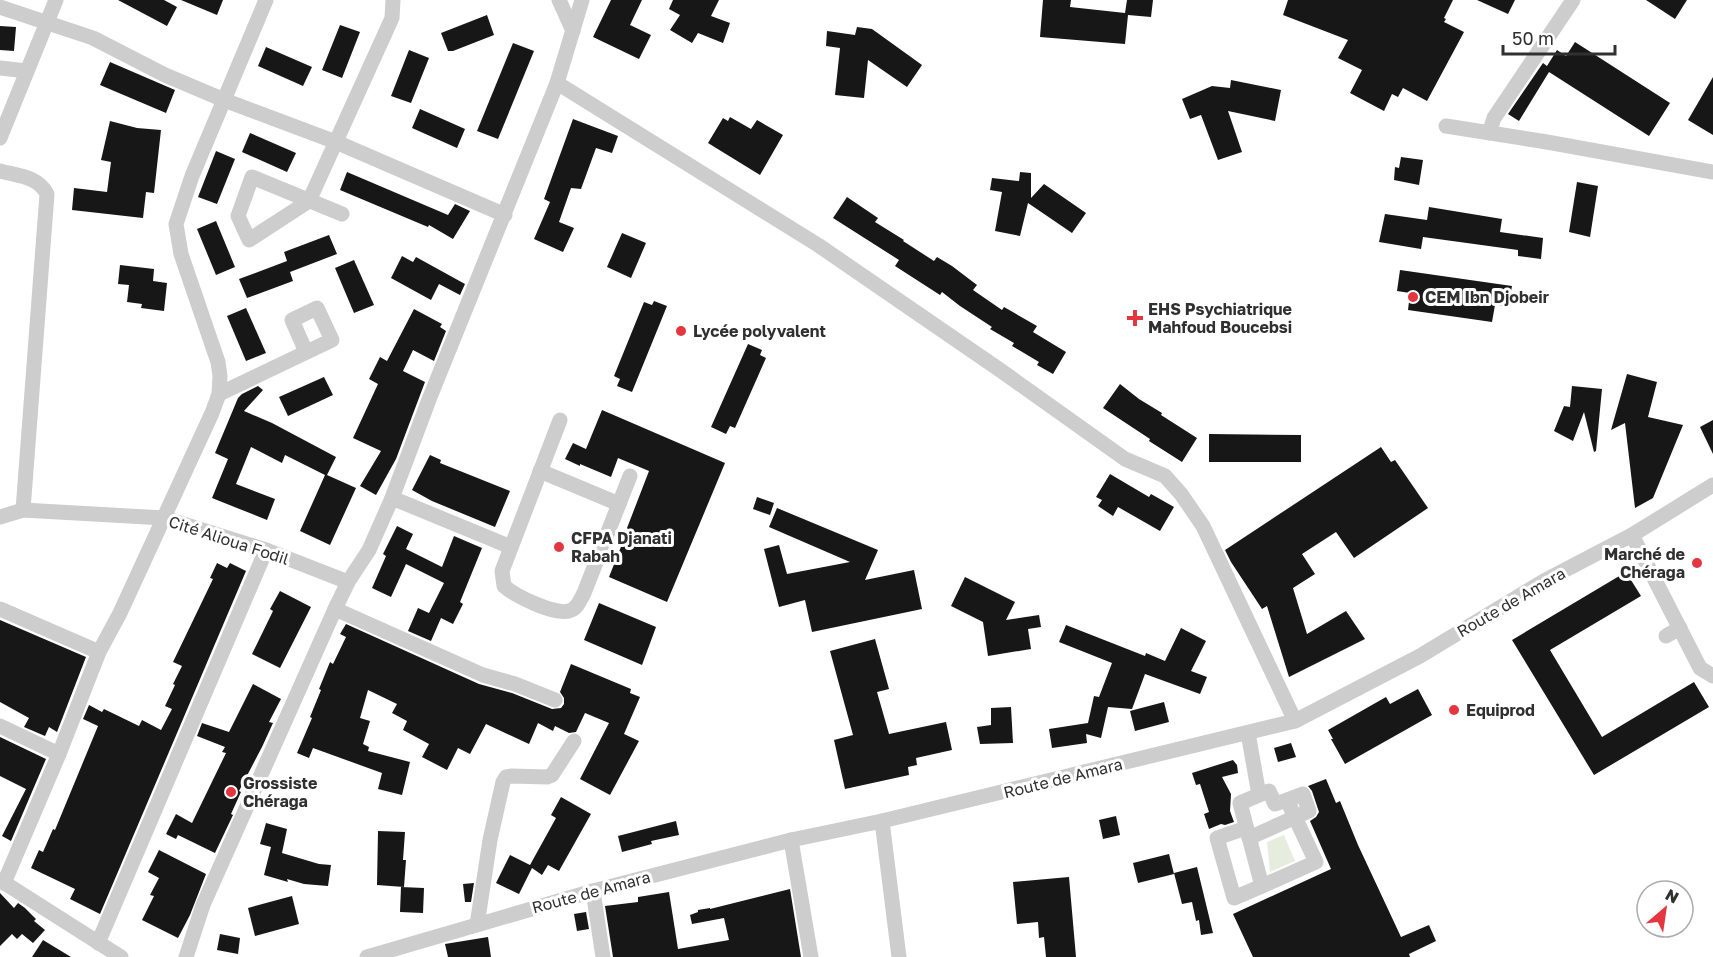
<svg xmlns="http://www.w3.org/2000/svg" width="1713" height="957" font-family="'Golos Text',sans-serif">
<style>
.green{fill:#e6edde}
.building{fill:#171717}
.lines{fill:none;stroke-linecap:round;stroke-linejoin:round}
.minor{stroke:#cdcdcd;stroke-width:15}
.poi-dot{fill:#e3363e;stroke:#fff;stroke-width:2}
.labels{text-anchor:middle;stroke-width:6;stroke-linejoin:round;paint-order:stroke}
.poi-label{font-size:16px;font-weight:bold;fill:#303030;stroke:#fff;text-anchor:start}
.street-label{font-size:16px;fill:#303030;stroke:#fff}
</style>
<rect width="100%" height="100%" fill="#fff"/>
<path class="green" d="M1284 835 1295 861 1270 872 1267 842Z"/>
<g class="building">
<path d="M118 0H164L177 7 167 26Z"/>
<path d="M181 0H223L217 15Z"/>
<path d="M611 0H642L630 25 651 35 639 59 593 37Z"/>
<path d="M673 0H719L711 16 730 23 723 43 698 33 692 43 670 30 680 15 669 9Z"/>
<path d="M1043 0H1071L1070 7 1125 13 1127 0H1153L1151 17 1128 15 1125 44 1040 37Z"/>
<path d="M1288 0H1453L1444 18 1446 19 1444 22 1464 32 1427 101 1403 88 1398 97 1392 94 1384 111 1350 93 1362 70 1338 58 1348 40 1283 15Z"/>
<path d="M1477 0H1515L1508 14Z"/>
<path d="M1646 0H1687L1675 19Z"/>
<path d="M487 15 494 35 453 51H448L441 33Z"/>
<path d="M340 25 360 32 342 78 322 70Z"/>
<path d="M0 26 16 27 14 51 0 50Z"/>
<path d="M857 27 872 29 922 65 907 87 868 60 864 98 835 95 840 48 826 46 827 31 855 35Z"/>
<path d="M1575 42 1670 103 1649 136 1549 72 1519 121 1508 114 1543 63 1547 66 1557 50 1566 56Z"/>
<path d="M513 43 534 51 498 139 477 131Z"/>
<path d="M266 47 312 67 303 86 258 66Z"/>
<path d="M409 50 429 58 411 103 391 96Z"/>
<path d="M110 62 175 90 166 113 100 85Z"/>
<path d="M1713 77V135L1688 120Z"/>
<path d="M1231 80 1281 90 1275 121 1228 111 1242 152 1218 160 1201 115 1190 119 1182 99 1212 86 1230 88Z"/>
<path d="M420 109 465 129 457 148 412 128Z"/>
<path d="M730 117 751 129 757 120 783 135 760 175 708 143 723 118 728 121Z"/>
<path d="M573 119 618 136 612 153 596 148 581 189 571 188 559 222 574 228 563 252 534 239 550 202 544 199Z"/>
<path d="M110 121 137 128 161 130 154 193 146 192 143 218 72 210 74 188 107 192 111 162 101 160Z"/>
<path d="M250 133 296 153 287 172 242 152Z"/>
<path d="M216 151 235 159 217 204 198 197Z"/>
<path d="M1401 157 1423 160 1419 185 1394 180 1395 167 1399 168Z"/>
<path d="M347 172 448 215 455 204 470 211 453 239 429 225 428 227 340 190Z"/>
<path d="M1020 172 1031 173V198L1044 184 1086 213 1072 233 1028 203 1020 236 995 231 1002 192 990 190 992 178 1019 181Z"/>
<path d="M1577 182 1598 186 1590 237 1569 232Z"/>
<path d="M847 197 878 218 875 222 904 240 903 241 934 261 937 257 952 266 977 285 973 290 1002 310 1004 307 1037 326 1033 332 1066 352 1053 374 1037 365 1039 362 1012 346 1014 343 990 329 992 327 960 306 942 292 940 295 895 266 899 260 833 218Z"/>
<path d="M1429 207 1502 219 1500 232 1543 238 1541 259 1518 256V250L1423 237 1421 249 1379 242 1385 214 1427 220Z"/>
<path d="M216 221 235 267 216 275 197 229Z"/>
<path d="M622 233 646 243 631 278 607 267Z"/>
<path d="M329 235 337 254 290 272 293 281 247 298 239 279 287 261 284 252Z"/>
<path d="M402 256 413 262 416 257 465 284 460 295 439 284 431 300 391 278Z"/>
<path d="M354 260 374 305 354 313 335 268Z"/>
<path d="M120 265 154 269 153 281 167 283 164 311 141 308 142 304 127 302 129 285 118 284Z"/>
<path d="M1400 270 1512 286 1508 307 1495 305 1492 322 1408 310 1410 293 1397 291Z"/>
<path d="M654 301 667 306 632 392 617 386 620 379 614 376 644 302 652 305Z"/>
<path d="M246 308 266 353 246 361 227 316Z"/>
<path d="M414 309 442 324 440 327 446 331 434 361 413 350 403 371 425 382 396 459 376 495 360 486 381 451 353 438 378 384 369 379 380 357 387 361Z"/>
<path d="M748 344 762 350 760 355 766 358 735 428 730 426 726 434 711 427Z"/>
<path d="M1627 374 1657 382 1648 417 1683 425 1653 498 1635 508 1625 423 1611 430Z"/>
<path d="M324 377 333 395 288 416 279 397Z"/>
<path d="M1120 384 1139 399 1162 413 1161 415 1197 438 1182 462 1149 441 1150 439 1103 408Z"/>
<path d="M258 386 263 390 244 411 272 423 336 457 327 475 356 488 330 545 300 531 325 475 285 455 282 463 251 447 236 484 275 499 267 520 212 498 228 459 215 453 238 398 242 394Z"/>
<path d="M1572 386 1602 389 1596 451 1594 452 1584 412 1573 441 1554 431 1564 406 1570 407Z"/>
<path d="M602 410 725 463 667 602 609 577 628 529 627 528 649 471 618 458 611 477 580 464V466L565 459 573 443 586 449Z"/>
<path d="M1713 420V454L1700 427Z"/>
<path d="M1209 434 1301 435V462H1209Z"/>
<path d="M1381 447 1391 462 1395 460 1428 508 1354 558 1336 532 1302 554 1315 574 1293 588 1307 634 1346 611 1365 639 1289 677 1267 606 1262 609 1231 562 1225 550Z"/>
<path d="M430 455 441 460 440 463 510 491 495 527 432 501 412 490Z"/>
<path d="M1110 474 1149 497 1151 494 1174 507 1160 531 1118 507 1113 516 1098 506 1102 500 1096 497Z"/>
<path d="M757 497 774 503 770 515 753 509Z"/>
<path d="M777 508 878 550 865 580 914 570 922 609 812 632 805 600 779 607 764 549 779 545 787 574 850 562 769 527Z"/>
<path d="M397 526 413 534 406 549 442 567 454 536 482 548 460 602 463 604 453 624 441 618 431 641 408 631 418 608 429 613 444 583 406 564 391 597 372 588 386 556 383 554Z"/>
<path d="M217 563 227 568 230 563 246 571 100 914 70 899 75 889 31 868 39 850 43 852 53 829 55 830 98 726 83 719 89 705 102 712 104 709 139 726 142 720 161 730 172 709 165 706 175 685 173 684 182 666 173 662 213 579 210 578Z"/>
<path d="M1626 572 1641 596 1550 650 1602 737 1694 682 1709 707 1594 775 1512 640Z"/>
<path d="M965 577 1015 602 1006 620 1039 615 1041 627 1028 629 1031 649 988 656 983 622 951 606Z"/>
<path d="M280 591 311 607 280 668 252 654 273 611 270 609Z"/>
<path d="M599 603 656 627 642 665 584 640Z"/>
<path d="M0 620 86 657 57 732 49 727 45 736 24 727 29 718 0 702Z"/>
<path d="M346 624 479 684 512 693 552 709 561 708 564 704V698L560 692 571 664 631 689 630 693 640 697 624 734 639 741 610 795 580 779 609 723 585 713 576 732 569 733 555 726 553 731 538 723 529 744 486 724 470 754 458 748 447 770 422 757 429 744 403 730 407 721 392 713 397 704 368 690 360 718 370 721 363 744 369 747 368 751 410 762 402 795 378 789 382 773 313 748 309 758 297 753 312 718 310 717 321 690 319 689 330 662 333 664 346 637 340 634Z"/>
<path d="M1066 625 1145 656 1146 653 1165 661 1181 628 1206 641 1191 671 1207 677 1200 694 1145 674 1132 709 1108 707 1101 738 1086 734 1087 743 1052 748 1049 729 1088 723 1094 696 1099 697 1112 663 1059 642Z"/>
<path d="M875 639 889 689 877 692 889 734 946 722 952 750 916 758 917 765 908 767 909 775 845 789 834 740 853 735 830 651Z"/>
<path d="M253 684 281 699 269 722 273 723 262 747 239 791 241 792 231 814 233 815 215 853 178 835 176 839 166 834 176 814 192 823 226 753 222 752 225 747 197 736 202 723 229 732Z"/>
<path d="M1418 689 1432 715 1345 764 1331 739H1333L1328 730 1386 697 1390 704Z"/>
<path d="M1164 702 1169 722 1135 731 1130 711Z"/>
<path d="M1011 707 1013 743 980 744 977 727 991 725V708Z"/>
<path d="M0 737 46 759 11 841 2 836 26 789 0 776Z"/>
<path d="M1291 743 1296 757 1278 762 1274 748Z"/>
<path d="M1233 760 1237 765 1238 773 1222 777 1231 794 1230 811 1234 822 1225 825 1221 824 1209 829 1204 814 1209 812 1200 784 1196 785 1192 773Z"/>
<path d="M1326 779 1336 803 1340 801 1358 845 1401 937 1429 925 1436 941 1409 954 1410 957H1253L1233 914 1331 869 1310 821 1316 817 1319 812 1312 791 1308 786Z"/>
<path d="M561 797 591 814 559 871 548 865 542 875 532 868 519 894 496 883 510 855 530 865 556 818 551 815Z"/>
<path d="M1116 816 1120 835 1103 839 1099 820Z"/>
<path d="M676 821 679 835 651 841 652 844 622 852 618 836Z"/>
<path d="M266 823 287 829 282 853 319 864 331 865 328 886 304 884 287 879 288 882 264 875 271 847 260 844Z"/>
<path d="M378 831 405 832 403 860H406L404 887 377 885Z"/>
<path d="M159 850 206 874 190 915 178 938 142 920 154 896 150 895 159 878 148 872Z"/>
<path d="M1169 854 1174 874 1138 883 1133 863Z"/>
<path d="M1197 867 1213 933 1201 935 1199 920 1196 921 1192 902 1182 904 1174 873Z"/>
<path d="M1069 877 1076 957H1046L1044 937 1039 938 1038 922 1017 924 1013 882Z"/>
<path d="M474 883 471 902H465L463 884Z"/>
<path d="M401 887 424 888 423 913 400 912Z"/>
<path d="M790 889 801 957H613L605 906 638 902V897L669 892 678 949 729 940 724 918 692 924 690 915 698 912V910L710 908V909Z"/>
<path d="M0 893 14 908 18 903 25 908 36 919 34 921 45 930 33 943 22 934 17 939 12 934 0 946Z"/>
<path d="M292 896 299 924 255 936 248 908Z"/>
<path d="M586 912 589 929 577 931 574 914Z"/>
<path d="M220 934 240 938 238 954 217 950Z"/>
<path d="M488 937 491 957H448L445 944Z"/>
<path d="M43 940 71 957H32Z"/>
</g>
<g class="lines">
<g class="minor">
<path d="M559 0 573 31"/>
<path d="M0 7 93 38 165 75 224 100 336 142 505 215"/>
<path d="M0 68 27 71"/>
<path d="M557 83 818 245 1000 370 1125 459 1165 476 1181 494 1203 526 1295 721"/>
<path d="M1446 126 1547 142 1713 172"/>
<path d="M1489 133 1494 118 1573 0"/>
<path d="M0 138 56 0"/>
<path d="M0 171C18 176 38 176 47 194L23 510"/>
<path d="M342 214 252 177 238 216 249 240 309 201 392 18 393 0"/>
<path d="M219 394 332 340 317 308 292 320 306 352"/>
<path d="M560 420 502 571 504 586C515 596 554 615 569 611 578 608 580 600 584 593L630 476"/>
<path d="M540 471 619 504"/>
<path d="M392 498 511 547"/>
<path d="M0 517 23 510 164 518 266 550 348 582"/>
<path d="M1632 535 1700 668 1713 676"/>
<path d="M0 609 99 652"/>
<path d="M335 609 483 675 515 684 555 700"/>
<path d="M1666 636 1680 628"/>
<path d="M0 726 59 754"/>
<path d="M1248 733 1259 795 1240 803 1262 886 1316 862 1287 800 1275 804 1269 791 1259 795"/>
<path d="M882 821 899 957"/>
<path d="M1246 828 1217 838 1234 898 1262 886"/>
<path d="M1249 838 1309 811 1303 794 1287 800"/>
<path d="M791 840 811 957"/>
<path d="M0 880 121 957"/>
<path d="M4 883 59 754 99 652 120 613 212 413 219 394 220 376 218 362 181 254 176 224 192 176 266 0"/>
<path d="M593 891 603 957"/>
<path d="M477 925 490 840 503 782 506 777 512 776 547 777 552 775 574 741"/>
<path d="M98 943 266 550"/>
<path d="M186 957 203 905 335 609 348 582 369 550 392 498 430 397 557 83 582 0"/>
<path d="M367 957 593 891 791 840 882 821 1295 721 1420 656 1544 581 1632 535 1713 485"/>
</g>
</g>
<g class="poi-dot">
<circle cx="1413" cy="297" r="6"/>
<path d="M1132 309h6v6h6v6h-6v6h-6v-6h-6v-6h6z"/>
<circle cx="681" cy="331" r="6"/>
<circle cx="559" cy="547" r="6"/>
<circle cx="1697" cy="563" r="6"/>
<circle cx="1454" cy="710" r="6"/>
<circle cx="231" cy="792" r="6"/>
</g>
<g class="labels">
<g class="poi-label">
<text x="1425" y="303">CEM Ibn Djobeir</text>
<text x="1148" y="315">EHS Psychiatrique<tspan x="1148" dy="18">Mahfoud Boucebsi</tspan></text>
<text x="693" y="337">Lycée polyvalent</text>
<text x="571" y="544">CFPA Djanati<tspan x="571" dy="18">Rabah</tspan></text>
<text x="1685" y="560" text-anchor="end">Marché de<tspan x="1685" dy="18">Chéraga</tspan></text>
<text x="1466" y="716">Equiprod</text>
<text x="243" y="789">Grossiste<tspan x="243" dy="18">Chéraga</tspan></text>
</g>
<g class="street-label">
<text transform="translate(229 540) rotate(18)" y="6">Cité Alioua Fodil</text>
<text transform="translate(1511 602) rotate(-30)" y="6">Route de Amara</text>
<text transform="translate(1063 778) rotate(-14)" y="6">Route de Amara</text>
<text transform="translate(591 892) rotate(-15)" y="6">Route de Amara</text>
</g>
</g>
<g transform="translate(1665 909) rotate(29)"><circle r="28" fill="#ffffff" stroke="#acacac" stroke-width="1.5"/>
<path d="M0-4.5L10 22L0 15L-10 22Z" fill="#e3363e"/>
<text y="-9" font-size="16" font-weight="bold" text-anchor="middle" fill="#303030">N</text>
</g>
<path d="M1503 45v9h112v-9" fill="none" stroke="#303030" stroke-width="3"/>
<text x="1512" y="45" font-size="18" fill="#303030" stroke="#ffffff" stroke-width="4.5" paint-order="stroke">50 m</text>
</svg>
